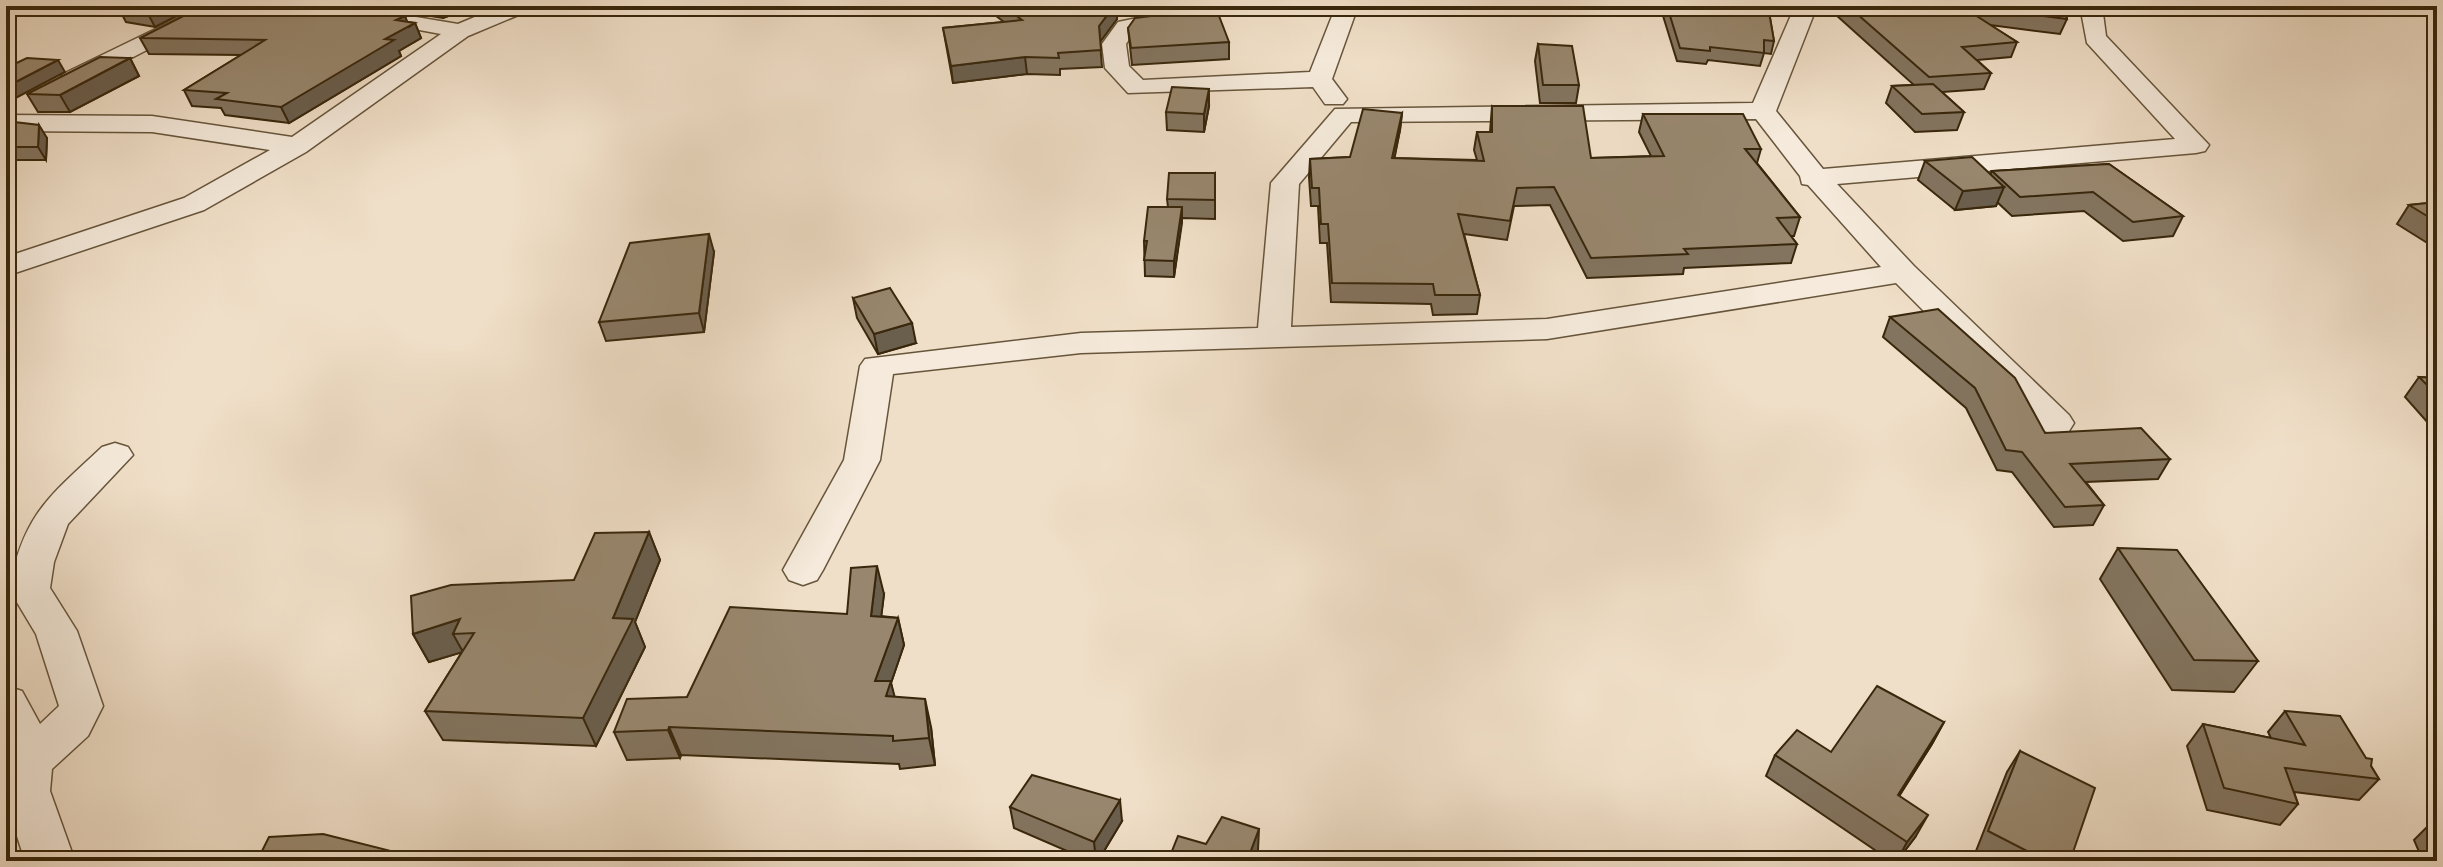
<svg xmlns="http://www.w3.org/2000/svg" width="2443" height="867" font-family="'Libre Bodoni',serif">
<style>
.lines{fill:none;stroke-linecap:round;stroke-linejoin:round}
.minor-casing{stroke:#67553b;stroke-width:3}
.minor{fill:#f5eadb;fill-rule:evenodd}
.wall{fill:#83745f;stroke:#39270c;stroke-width:2}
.shaded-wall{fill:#6a5e4d;stroke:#39270c;stroke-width:2}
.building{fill:#98876e;stroke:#39270c;stroke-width:2}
</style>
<rect width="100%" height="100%" fill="#f0dfc8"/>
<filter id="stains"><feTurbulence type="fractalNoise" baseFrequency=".0025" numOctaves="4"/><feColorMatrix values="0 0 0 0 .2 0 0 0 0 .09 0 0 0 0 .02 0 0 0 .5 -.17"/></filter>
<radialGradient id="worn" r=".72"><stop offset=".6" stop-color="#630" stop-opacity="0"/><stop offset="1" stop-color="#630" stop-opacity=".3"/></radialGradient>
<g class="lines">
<g class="minor-casing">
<g id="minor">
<path d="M203 6H232L81 84H63L60 79 63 74Z"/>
<path d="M313 6H350L458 24 501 6H531L528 11 468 36 306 152 204 210 6 276V257L184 198 270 150 152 132 6 131V115L152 116 292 137 441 34 316 11Z"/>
<path d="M1195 6H1239L1236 11 1134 32 1126 44 1129 66 1143 80 1310 72 1336 6H1358L1332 79 1347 99 1343 104H1325L1313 87 1128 93 1105 68 1102 44 1118 22Z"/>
<path d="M1795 6H1817L1776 111 1823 169 2175 139 2087 43 2080 6H2102L2106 36 2209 145 2205 151 2196 153 1837 184 1914 266 2069 415 2074 423 2069 431 2056 434 2043 431 1896 283 1547 339 1081 353 893 374 880 460 823 570 817 580 803 585 789 580 783 570 844 460 860 366 865 359 1081 333 1258 328 1271 183 1335 109 1753 103ZM1756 119 1800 176 1802 184 1808 185 1881 267 1547 319 1291 327 1299 184 1351 122Z"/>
<path d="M115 443 128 447 133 455 68 524 54 562 50 588 77 631 103 706 88 736 52 769 50 791 75 861H25L6 802V686L22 691 40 724 59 706 36 634 9 589C24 513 49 497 102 447Z"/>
</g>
</g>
<use href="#minor" class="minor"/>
</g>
<g class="wall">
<path d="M196 6 155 27 126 22 118 7Z"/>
<path d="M368 6H469L470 8 443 18Z"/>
<path d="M850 6H882L872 12Z"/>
<path d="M983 6H1117V19L1100 42 1102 67 1060 69V75L1027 74 953 83 943 28 1004 22Z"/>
<path d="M1660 6H1768L1774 41 1771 54 1764 53 1760 66 1708 60 1706 64 1677 61Z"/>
<path d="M1826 6H2064L2067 19 2060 34 1990 25 2017 42 2011 57 1977 60 1991 73 1984 89 1942 92 1964 112 1957 130 1915 132 1886 103 1892 86 1914 85Z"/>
<path d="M405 16 407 22 415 23 421 38 399 51 401 56 289 123 225 115 221 108 192 106 184 90 241 55 149 54 140 38Z"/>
<path d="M1128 28 1229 42V59L1132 65Z"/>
<path d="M1538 44 1579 85 1576 103H1540L1535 61Z"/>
<path d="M130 58 139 76 70 112H38L27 94Z"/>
<path d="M1209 106 1204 132 1167 130 1166 112Z"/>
<path d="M1492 106 1591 158 1651 156 1639 132 1643 114 1761 149 1757 163 1800 217 1794 236H1791L1797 244 1791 263 1684 268 1683 274 1587 278 1550 205 1514 206 1507 240 1464 234 1480 295 1477 314 1433 315 1431 304 1331 302 1327 243H1320L1318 206H1311L1309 177 1310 159 1350 157 1402 113 1400 130 1394 158 1477 160 1474 150 1477 132H1490Z"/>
<path d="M6 121 47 138 46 160H6Z"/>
<path d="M1925 161 1990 175 1992 171 2109 164 2183 216 2173 236 2123 241 2084 211 2012 216 1997 202 1996 206 1955 210 1918 180Z"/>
<path d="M1215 173V219L1182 218 1174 277 1145 276 1144 241 1168 207 1167 199Z"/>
<path d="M2437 202V249L2397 224 2409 205Z"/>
<path d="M714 252 704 332 606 341 599 322Z"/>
<path d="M853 298 916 343 878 354 857 318Z"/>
<path d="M1890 317 2045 433 2170 459 2158 479 2086 482 2104 505 2093 525 2054 527 2012 472 1997 470 1966 408 1883 337Z"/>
<path d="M2419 377 2437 378V433L2405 397Z"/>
<path d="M649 532 660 560 635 622 645 647 596 746 443 740 425 711 462 652 429 662 413 634 574 580Z"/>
<path d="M2118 548 2258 661 2234 692 2172 690 2100 579Z"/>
<path d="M884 594 881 616 898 618 904 645 891 683 894 697 931 727 935 765 900 769 899 764 681 755 680 758 627 760 614 732 687 697 847 614Z"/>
<path d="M2285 711 2371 766 2379 779 2359 800 2294 792 2298 804 2280 825 2207 810 2187 746 2203 724 2271 738 2268 732Z"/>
<path d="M1944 722 1932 744 1899 796 1916 836 1897 861H1891L1766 776 1775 755 1831 752Z"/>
<path d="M2437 743V766L2430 750Z"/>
<path d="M2020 751 2070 861H1995L1976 851 2007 772Z"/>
<path d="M1010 807 1122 821 1098 861H1090L1014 828Z"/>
<path d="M2435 819 2437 820V861H2423L2414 840Z"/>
</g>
<g class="shaded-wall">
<path d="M159 6H196L155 27 147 12Z"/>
<path d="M438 6H469L470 8 443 18Z"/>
<path d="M871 6H882L872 12Z"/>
<path d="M1114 6H1117V19L1100 42 1099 26Z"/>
<path d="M405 16 409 27 415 23 421 38 399 51 401 56 289 123 281 107 385 39 396 20Z"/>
<path d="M1025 57 1027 74 953 83 951 66Z"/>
<path d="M130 58 139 76 70 112 60 95Z"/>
<path d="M58 60 65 72 6 103V87Z"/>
<path d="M1209 89V106L1204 132V114Z"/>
<path d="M1402 113 1400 130 1391 176 1392 158Z"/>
<path d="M39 125 47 138 46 160 38 147Z"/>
<path d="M2004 187 1996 206 1955 210 1963 191Z"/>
<path d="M1182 207V223L1174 277V261Z"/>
<path d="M709 234 714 252 704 332 699 313Z"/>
<path d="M912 323 916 343 878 354 874 334Z"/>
<path d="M649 532 660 560 635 622 645 647 596 746 583 718 613 618Z"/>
<path d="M877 566 884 594 878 644 871 616Z"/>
<path d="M898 618 904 645 891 683 898 709 875 681Z"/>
<path d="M460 619 453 634 463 652 429 662 413 634Z"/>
<path d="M925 699 931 727 935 765 929 738Z"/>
<path d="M1944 722 1932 744 1886 817 1898 795Z"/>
<path d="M669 727 681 755 680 758 668 730Z"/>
<path d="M1120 800 1122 821 1098 861H1096L1094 842Z"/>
<path d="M1928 815 1916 836 1897 861 1907 842Z"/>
<path d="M1259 829 1258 850 1255 861H1247Z"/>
<path d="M395 852 401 861H388Z"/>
</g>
<g class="building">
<path d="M120 6H159L147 12 118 7Z"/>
<path d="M203 6H347L405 16 396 20 415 23 385 39 394 40 281 107 216 99 227 93 184 90 265 40 140 38Z"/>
<path d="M1003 6H1114L1099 26 1101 50 1058 53 1059 58 1025 57 951 66 943 28 1022 20Z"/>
<path d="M1667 6H1768L1774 41 1764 40V53L1710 47V51L1680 48Z"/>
<path d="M1848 6H1961L2017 42 1962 47 1991 73 1929 77Z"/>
<path d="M1967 6H2064L2067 19Z"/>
<path d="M1216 8 1229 42 1131 48 1128 28 1135 18Z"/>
<path d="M1538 44 1572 46 1579 85H1543Z"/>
<path d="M100 57 130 58 60 95 27 94Z"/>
<path d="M27 58 58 60 6 87V68Z"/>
<path d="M1933 84 1964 112 1922 114 1892 86Z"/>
<path d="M1172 87 1209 89 1204 114 1166 112Z"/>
<path d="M1492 106H1583L1591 158 1664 156 1643 114H1743L1761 149H1745L1800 217 1777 218 1797 244 1684 249 1688 254 1591 258 1554 187 1517 188 1510 221 1458 214 1480 295H1435L1433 284 1332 283 1328 224H1321L1319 188H1312L1310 159 1350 157 1363 109 1402 113 1392 158 1484 161 1477 132H1492Z"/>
<path d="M6 121 39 125 38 147H6Z"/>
<path d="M1972 157 2004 187 1963 191 1925 161Z"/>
<path d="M2109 164 2183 216 2133 222 2093 192 2020 197 1992 171Z"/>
<path d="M1169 173H1215V200L1167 199Z"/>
<path d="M2437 202V222L2409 205Z"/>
<path d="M1148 207H1182L1174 261 1144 260 1147 241H1144Z"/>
<path d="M709 234 699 313 599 322 630 243Z"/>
<path d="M890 288 912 323 874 334 853 298Z"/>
<path d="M1938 309 2015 378 2045 433 2141 428 2170 459 2070 464 2104 505 2065 507 2022 452 2006 450 1975 388 1890 317Z"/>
<path d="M2419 377 2437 378V395Z"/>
<path d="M649 532 613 618 633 619 583 718 425 711 474 633 453 634 460 619 413 634 411 596 451 585 574 580 595 533Z"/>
<path d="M2118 548 2177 550 2258 661 2194 660Z"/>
<path d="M877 566 871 616 898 618 875 681H891L886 696 925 699 929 738 893 741V736L669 727 668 730 614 732 627 699 687 697 730 607 847 614 851 568Z"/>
<path d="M1877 686 1944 722 1898 795 1928 815 1907 842 1775 755 1797 730 1831 752Z"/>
<path d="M2285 711 2340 716 2366 758 2372 759 2371 766 2379 779 2285 768 2298 804 2224 788 2203 724 2305 745Z"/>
<path d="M2020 751 2095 788 2070 861H2025L2029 852 1988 831Z"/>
<path d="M1032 775 1120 800 1094 842 1010 807Z"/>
<path d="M1222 817 1259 829 1247 861H1168L1178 836 1206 844Z"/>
<path d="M323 834 395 852 388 861H257L269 837Z"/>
</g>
<rect width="2443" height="867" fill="none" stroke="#f0dfc8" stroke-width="32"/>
<rect x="8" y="8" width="2427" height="851" fill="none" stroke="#39270c" stroke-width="4"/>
<rect x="16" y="16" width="2411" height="835" fill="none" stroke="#39270c" stroke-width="2"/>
<rect width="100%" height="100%" filter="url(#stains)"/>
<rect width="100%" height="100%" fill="url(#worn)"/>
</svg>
